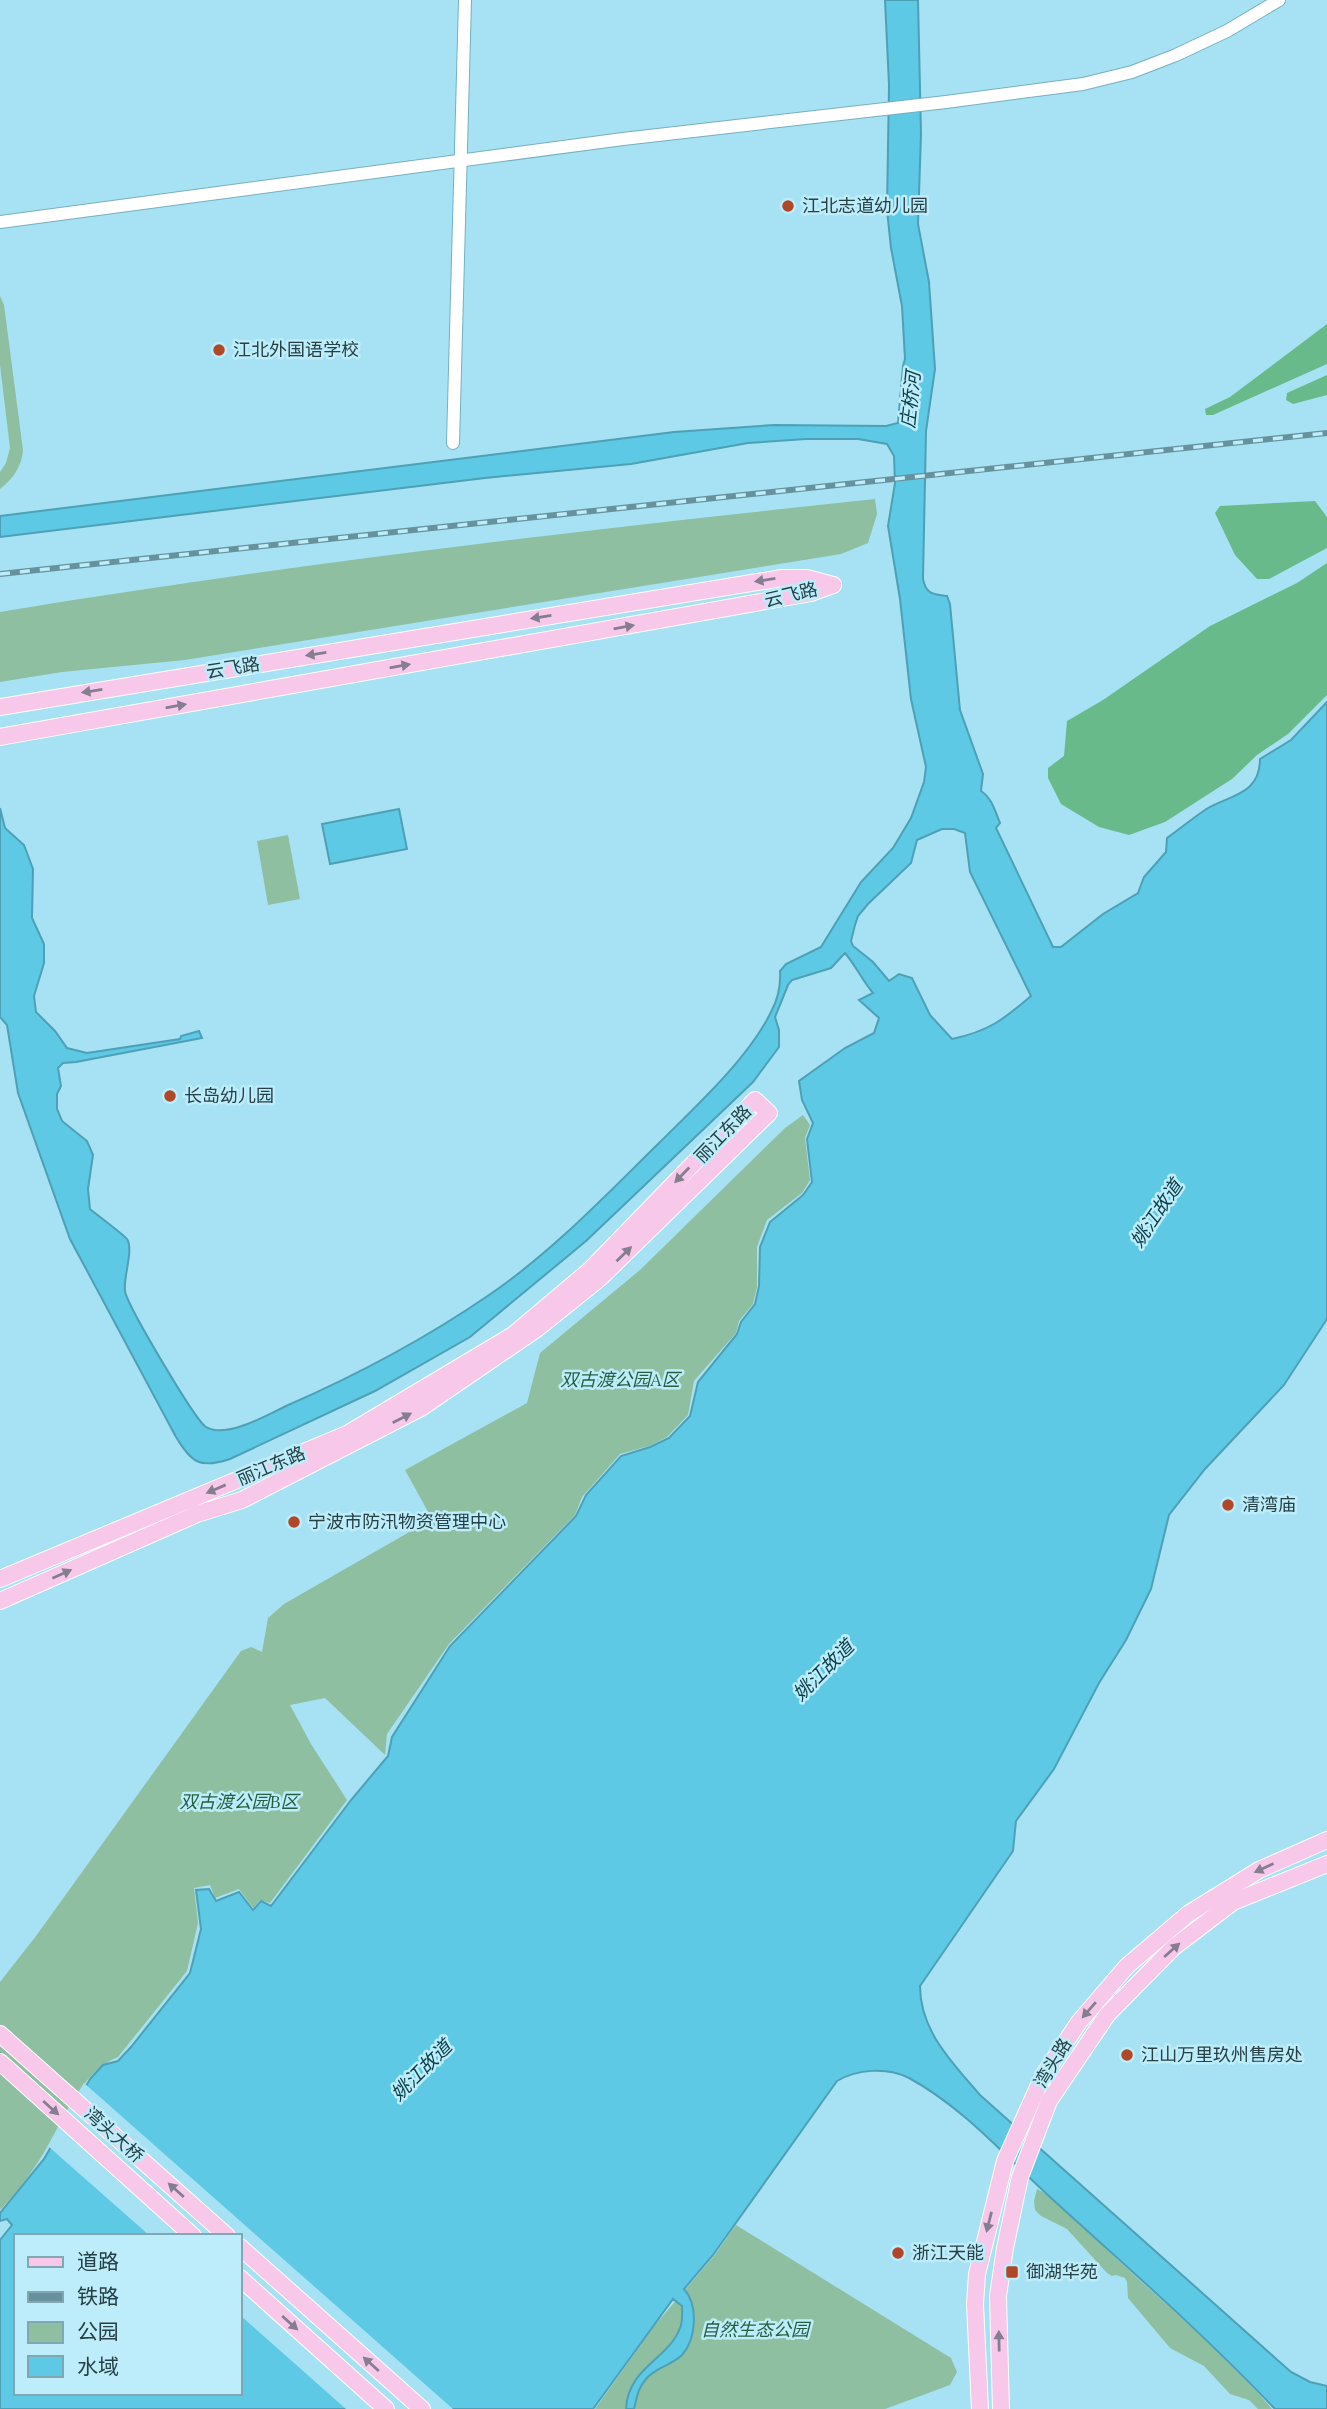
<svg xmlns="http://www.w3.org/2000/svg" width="1327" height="2409" font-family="Lora,'Noto Sans SC',serif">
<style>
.green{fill:#8fbfa1}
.forest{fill:#69ba8b}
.water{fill:#5dc9e4;stroke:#4da0b5;stroke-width:2;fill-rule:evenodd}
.pier{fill:#a6e2f3}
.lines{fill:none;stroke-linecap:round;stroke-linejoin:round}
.minor-casing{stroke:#75b0c0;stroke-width:14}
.major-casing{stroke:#fff;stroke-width:18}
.minor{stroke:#fff;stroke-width:12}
.major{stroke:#f8c8eb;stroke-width:16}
.rail-casing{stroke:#67919d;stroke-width:6}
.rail{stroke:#bdedfa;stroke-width:3.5;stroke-dasharray:10;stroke-linecap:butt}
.oneway{fill:#857d90}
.poi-dot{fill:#b04828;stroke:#bdedfa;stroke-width:2.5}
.labels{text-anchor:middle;stroke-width:5;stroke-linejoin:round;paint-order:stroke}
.poi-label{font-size:18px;fill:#274046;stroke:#bdedfa;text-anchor:start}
.street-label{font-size:18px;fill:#274046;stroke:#bdedfa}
.park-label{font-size:18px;font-style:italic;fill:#245f3f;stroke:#bdedfa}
.water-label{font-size:19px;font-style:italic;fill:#0a3d48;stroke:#bdedfa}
</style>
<rect width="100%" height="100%" fill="#a6e2f3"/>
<g class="green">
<path d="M0 296 4 305 23 450C22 466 13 479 0 489V472L6 463 10 448 0 365Z"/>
<path d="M875 499 877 514 868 543 841 554 185 660 62 672 0 682V612C290 564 582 530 875 499Z"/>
<path d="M288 835 300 899 268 905 257 841Z"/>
<path d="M803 1115 810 1125 805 1138 810 1180 802 1193 767 1220 757 1247V1287L753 1304 739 1321 736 1333 694 1381 688 1415 667 1437 649 1446 620 1454 582 1497 575 1515 449 1644 387 1734 385 1755 325 1698 290 1705 311 1744 347 1800 270 1903 260 1900 253 1908 239 1889 215 1898 210 1885 194 1888 198 1923 187 1971 118 2057C79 2073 64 2120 43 2154 31 2174 16 2193 0 2210V1982L36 1936 241 1651 251 1647 262 1652 268 1618 284 1604 432 1519 405 1470 527 1403 540 1353 640 1270 785 1128Z"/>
<path d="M1037 2189C1061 2200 1100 2244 1121 2263 1172 2311 1227 2355 1272 2409H1258L1249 2400 1230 2394 1204 2366 1170 2348 1128 2298 1127 2282 1125 2278 1116 2275 1112 2276 1107 2273 1067 2229 1041 2216 1035 2210 1034 2201Z"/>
<path d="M736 2225 951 2358 957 2372 950 2385 885 2409H595L655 2325 714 2256Z"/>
</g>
<g class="forest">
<path d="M1327 324V364L1213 415H1206L1205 409 1230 397Z"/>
<path d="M1327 375V395L1293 404 1286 400 1287 393Z"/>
<path d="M1315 501 1327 517V548L1269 579H1257L1235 555 1215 513 1220 506Z"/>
<path d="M1327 563V695L1288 734 1257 755 1232 779 1165 822 1129 835 1099 827 1061 804 1048 778V768L1064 756 1067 721 1103 700 1210 626 1297 583Z"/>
</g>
<g class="water">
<path d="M885 0H918L921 134 918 224 929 282 935 369 926 431 923 579C926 594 932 594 947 596L950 604 960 710 983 774 981 791C992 798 995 811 1000 823L996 828 1053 947H1061L1103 914 1138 893 1144 877 1166 852 1167 838C1181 828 1194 817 1208 808 1231 795 1260 794 1260 759L1291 740 1327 702V1319L1284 1385 1205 1469 1169 1515 1151 1589 1126 1640 1099 1683 1054 1769 1016 1821 1013 1851 920 1986C920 2031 952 2062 980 2095L1291 2372 1310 2382 1327 2386V2409H1275C1204 2334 1127 2267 1051 2198 1005 2156 964 2108 909 2078 887 2067 857 2069 837 2081L713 2255 684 2289C698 2304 697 2338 682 2355 672 2365 655 2368 646 2379 638 2388 637 2397 634 2409H626C628 2367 668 2360 680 2328 683 2322 682 2313 682 2306L673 2299 593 2409H0V2240L12 2225 7 2219 0 2221V2213L44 2159 90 2079 103 2065 118 2061 131 2047 190 1973 201 1929 196 1890 209 1889 216 1901 239 1892 253 1910 261 1901 271 1906 351 1800 388 1756 392 1737 450 1646 576 1516 586 1495 621 1456 650 1447 669 1438 690 1416 698 1382 737 1334 741 1322 755 1304 759 1286 760 1247 770 1222 803 1195 812 1182 807 1139 813 1123 802 1100 799 1081 845 1048 874 1033 879 1018 859 1000 873 993C862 980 856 966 845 953L831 968 792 980 788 985 775 1017 779 1030V1047L753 1082 586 1241 470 1337 375 1391 230 1459C200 1469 192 1463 176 1437L70 1239 18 1093 7 1025 0 1017V808L5 828 24 845 33 869 32 918 44 944V963L34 996 36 1012 55 1031 67 1048 87 1053 180 1039 181 1036 199 1031 202 1038 76 1062 63 1063 58 1068 61 1086 57 1094V1109L62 1121 87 1141 93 1155 88 1189 90 1209C97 1215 123 1234 127 1239 134 1249 123 1278 125 1291 127 1305 195 1420 206 1427 226 1439 267 1415 286 1406 357 1375 425 1339 489 1295 552 1252 604 1197 658 1144 695 1107 748 1059 771 1012 778 999 781 986 780 971L786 964 821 947 861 882 893 848 911 818 924 782 926 767 911 699 900 599 888 526 895 483 894 456 887 444 858 439H806L748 443 631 464 485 478 0 537V516L674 432 774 425 886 426 898 423 903 366 905 359 902 306 891 248 887 210 889 85ZM942 829H954L965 833 970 872 1031 996C1003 1020 989 1031 952 1039L930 1015 912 978 899 974 889 981 873 962 853 946 851 941 855 925 858 916 868 904 911 863 917 840ZM16 2236H240V2393H16Z"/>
<path d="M399 809 407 849 330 864 322 824Z"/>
</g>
<path class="pier" d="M84 2083 453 2409H346L240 2315V2236H150L48 2146Z"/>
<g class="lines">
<g class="minor-casing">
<g id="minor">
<path d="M0 222 623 139 946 102 1083 84 1132 72 1176 55 1227 31 1279 0"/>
<path d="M453 443 465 0"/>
</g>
</g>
<g class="major-casing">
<g id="major">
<path d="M0 707 782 578H807L833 585"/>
<path d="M0 737 811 593 833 585"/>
<path d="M0 1579 347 1434 513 1335 590 1270 755 1100 769 1113 599 1279 538 1328 421 1408 242 1500 197 1514 0 1601"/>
<path d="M0 2034 227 2236"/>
<path d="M0 2062 193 2236"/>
<path d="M240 2247 422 2409"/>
<path d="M240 2278 386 2409"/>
<path d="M980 2409 975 2304 977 2274 1005 2161 1043 2076 1079 2022 1127 1966 1188 1914 1259 1870 1327 1840"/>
<path d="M1001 2409 998 2296 1005 2248 1020 2177 1049 2101 1107 2015 1174 1947 1233 1902 1327 1864"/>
</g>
</g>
<use href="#minor" class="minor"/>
<use href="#major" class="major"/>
<g class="rail-casing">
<path id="rail" d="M0 574 1327 433"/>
</g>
<use href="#rail" class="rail"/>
</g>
<defs><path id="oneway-solid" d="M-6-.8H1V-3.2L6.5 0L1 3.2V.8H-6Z" transform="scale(1.75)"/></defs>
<g class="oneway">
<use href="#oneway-solid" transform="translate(765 580) rotate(171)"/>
<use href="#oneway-solid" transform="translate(541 617) rotate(171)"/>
<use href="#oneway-solid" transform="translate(624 627) rotate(-10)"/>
<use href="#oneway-solid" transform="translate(316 654) rotate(171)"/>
<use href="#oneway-solid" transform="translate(400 666) rotate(-10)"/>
<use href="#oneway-solid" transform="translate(92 691) rotate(171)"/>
<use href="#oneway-solid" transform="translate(176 706) rotate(-10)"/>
<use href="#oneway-solid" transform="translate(682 1175) rotate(134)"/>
<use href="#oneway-solid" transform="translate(624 1254) rotate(-44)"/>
<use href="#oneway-solid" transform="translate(402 1418) rotate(-27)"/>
<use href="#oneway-solid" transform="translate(216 1489) rotate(157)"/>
<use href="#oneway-solid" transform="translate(62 1574) rotate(-24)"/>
<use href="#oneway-solid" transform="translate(1264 1868) rotate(155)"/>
<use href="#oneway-solid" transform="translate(1172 1950) rotate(-42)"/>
<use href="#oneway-solid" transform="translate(1089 2010) rotate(131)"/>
<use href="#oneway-solid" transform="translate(51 2108) rotate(42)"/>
<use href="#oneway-solid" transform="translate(176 2190) rotate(-138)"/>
<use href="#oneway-solid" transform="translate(989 2222) rotate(104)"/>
<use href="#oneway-solid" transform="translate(290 2323) rotate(42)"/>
<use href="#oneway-solid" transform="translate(999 2341) rotate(-91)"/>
<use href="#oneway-solid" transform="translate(371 2364) rotate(-138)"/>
</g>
<g class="poi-dot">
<circle cx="788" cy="206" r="7"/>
<circle cx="219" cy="350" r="7"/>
<circle cx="170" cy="1096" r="7"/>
<circle cx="1228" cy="1505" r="7"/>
<circle cx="294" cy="1522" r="7"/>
<circle cx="1127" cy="2055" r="7"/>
<circle cx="898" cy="2253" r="7"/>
<rect x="1005" y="2265" width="14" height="14" rx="3.5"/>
</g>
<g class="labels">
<g class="poi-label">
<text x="802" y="212">江北志道幼儿园</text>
<text x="233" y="356">江北外国语学校</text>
<text x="184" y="1102">长岛幼儿园</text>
<text x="1242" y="1511">清湾庙</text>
<text x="308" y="1528">宁波市防汛物资管理中心</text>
<text x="1141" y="2061">江山万里玖州售房处</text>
<text x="912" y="2259">浙江天能</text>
<text x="1026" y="2278">御湖华苑</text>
</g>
<g class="street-label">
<text transform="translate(791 595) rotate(-13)" y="6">云飞路</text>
<text transform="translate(233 668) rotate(-9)" y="6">云飞路</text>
<text transform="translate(723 1134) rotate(-46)" y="6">丽江东路</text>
<text transform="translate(271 1466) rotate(-23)" y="6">丽江东路</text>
<text transform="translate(1053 2063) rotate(-59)" y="6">湾头路</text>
<text transform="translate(114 2135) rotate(42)" y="6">湾头大桥</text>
</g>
<g class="park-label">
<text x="620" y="1386">双古渡公园A区</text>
<text x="239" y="1808">双古渡公园B区</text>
<text x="755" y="2336">自然生态公园</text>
</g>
<g class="water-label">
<text transform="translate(910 400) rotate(-84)" y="7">庄桥河</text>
<text transform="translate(1156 1213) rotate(-56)" y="7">姚江故道</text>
<text transform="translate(823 1670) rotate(-45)" y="7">姚江故道</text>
<text transform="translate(421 2070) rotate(-45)" y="7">姚江故道</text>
</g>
</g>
<rect x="14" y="2234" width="228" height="161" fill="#bdedfa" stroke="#81a8b2" stroke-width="2"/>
<rect x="28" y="2257" width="35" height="10" fill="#f8c8eb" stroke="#81a8b2" stroke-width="2"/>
<text x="77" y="2269" font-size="21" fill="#274046">道路</text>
<rect x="28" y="2292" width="35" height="10" fill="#67919d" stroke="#81a8b2" stroke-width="2"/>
<text x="77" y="2304" font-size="21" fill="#274046">铁路</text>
<rect x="28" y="2322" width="35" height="21" fill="#8fbfa1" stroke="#81a8b2" stroke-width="2"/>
<text x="77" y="2339" font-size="21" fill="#274046">公园</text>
<rect x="28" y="2356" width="35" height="21" fill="#5dc9e4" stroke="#81a8b2" stroke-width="2"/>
<text x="77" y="2374" font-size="21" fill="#274046">水域</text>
</svg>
